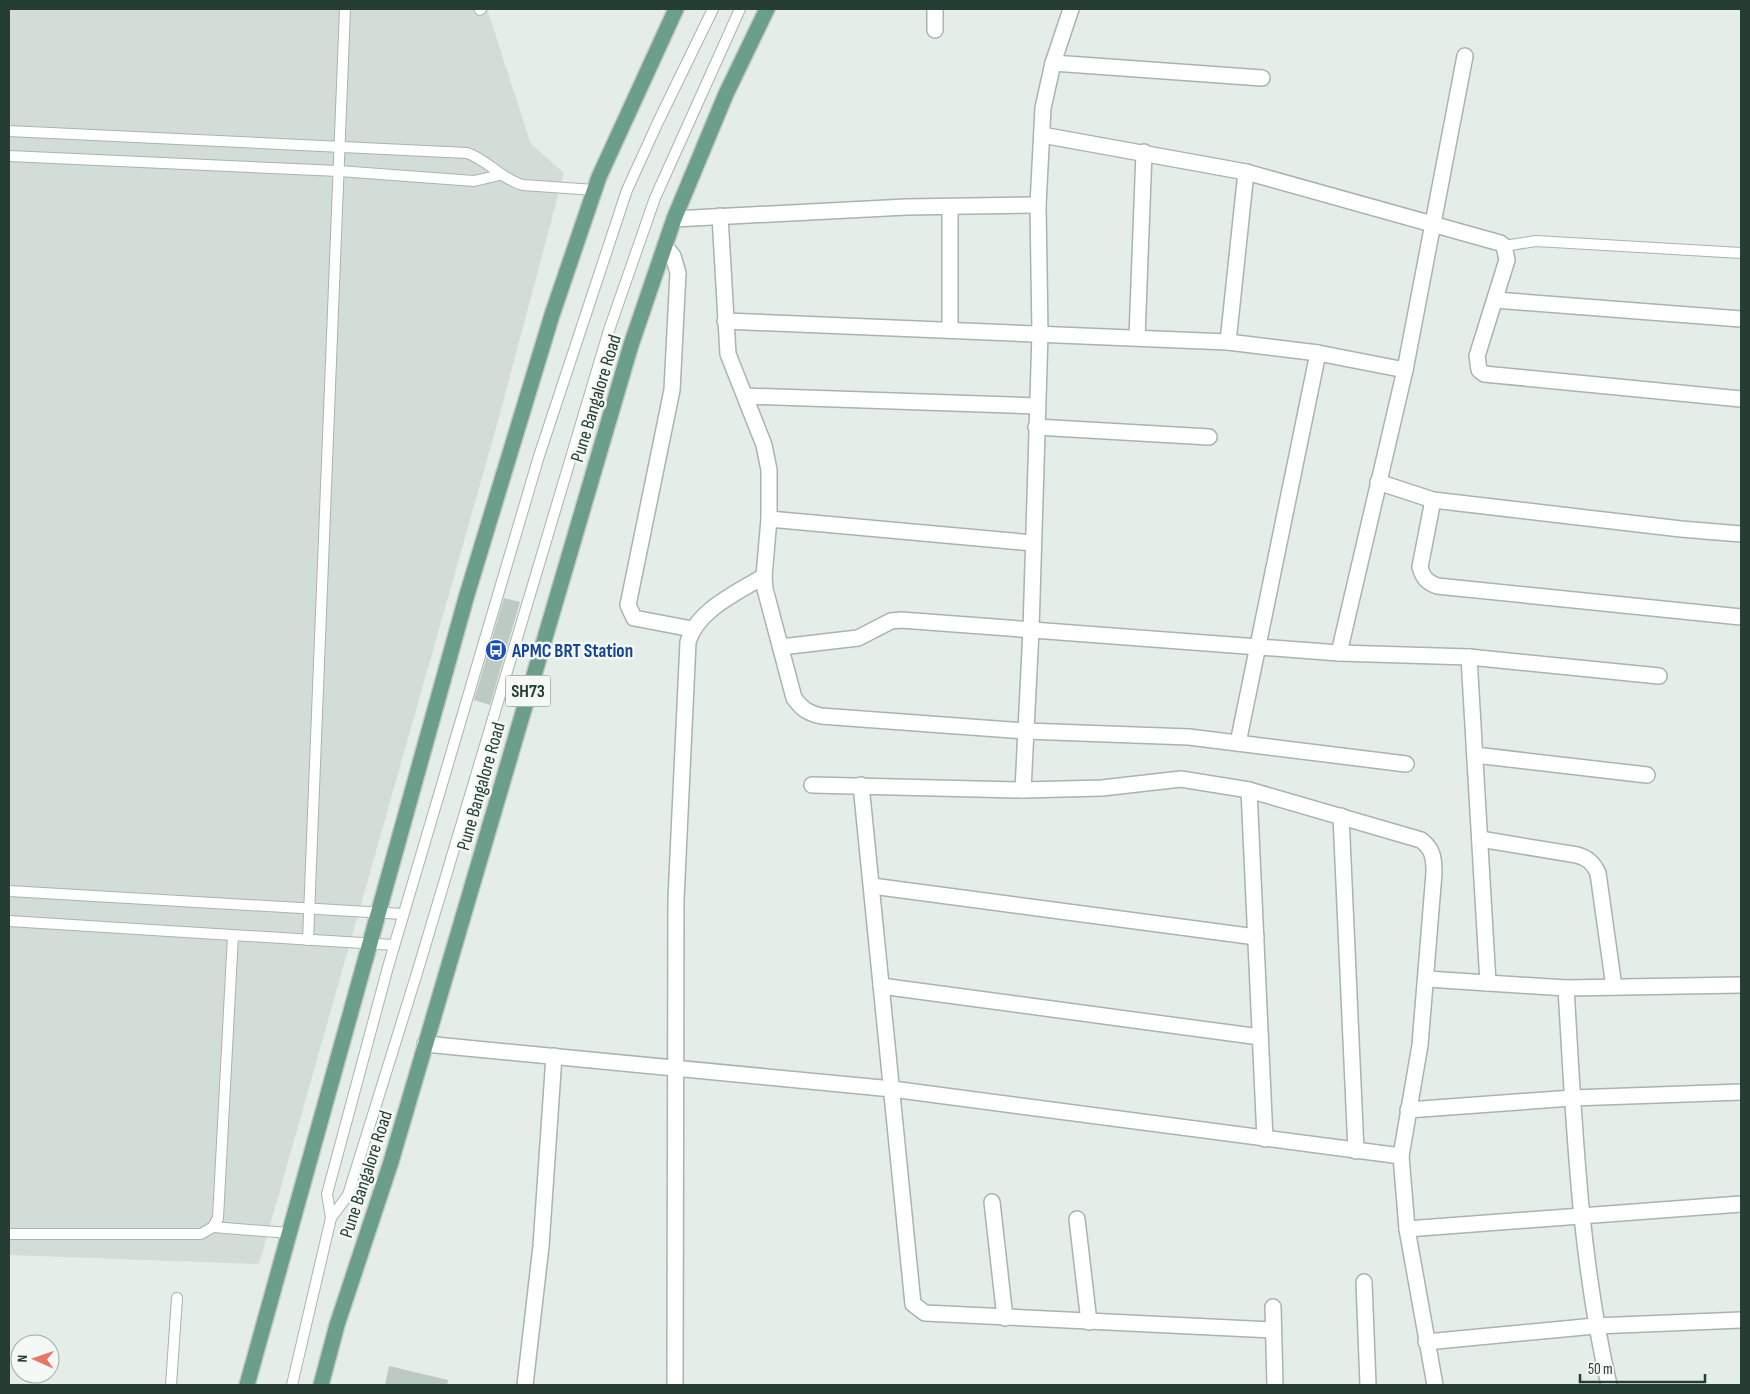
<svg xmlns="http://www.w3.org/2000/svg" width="1750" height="1394" font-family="'Sofia Sans Condensed',sans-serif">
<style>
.built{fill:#d3ddd7}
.building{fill:#bdcac3}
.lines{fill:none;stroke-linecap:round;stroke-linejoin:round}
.service-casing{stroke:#a7b5ae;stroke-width:12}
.minor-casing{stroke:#a7b5ae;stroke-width:18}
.primary-casing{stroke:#c2c9c6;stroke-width:18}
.service{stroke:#fff;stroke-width:10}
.minor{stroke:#fff;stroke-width:15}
.primary{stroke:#6c9f8b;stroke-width:15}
.labels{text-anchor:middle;stroke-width:5;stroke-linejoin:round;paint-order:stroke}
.shield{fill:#f5f9f6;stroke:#63756e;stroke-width:1}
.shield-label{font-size:18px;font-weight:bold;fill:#253d33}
.street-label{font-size:19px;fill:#253d33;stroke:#f5f9f6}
.transit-label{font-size:19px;font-weight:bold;fill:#164399;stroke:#f5f9f6;text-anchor:start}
</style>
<rect width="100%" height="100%" fill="#e4ede8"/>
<path class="built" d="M9 9H487L531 144 564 173 498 421 259 1264 9 1255Z"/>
<g class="building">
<path d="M504 598 520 602 490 705 474 700Z"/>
<path d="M389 1366 448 1380 447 1385H385Z"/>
</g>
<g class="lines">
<g class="service-casing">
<g id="service">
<path d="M713 9 658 122 627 190 539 456 388 967 327 1194 331 1218 348 1195 417 973 609 330 655 198 740 9"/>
<path d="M480 10 481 9"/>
<path d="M9 131 467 153C488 160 501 179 523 185L595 190"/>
<path d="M9 156 339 171 474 181 500 175"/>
<path d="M1504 246 1536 241 1741 253"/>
<path d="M9 891 403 914"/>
<path d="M9 921 394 945"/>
<path d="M308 940 345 9"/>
<path d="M213 1227 289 1233"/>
<path d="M9 1234H201L213 1227 218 1218 233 935"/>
<path d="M171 1385 177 1298"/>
<path d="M292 1385 331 1218"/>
</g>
</g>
<g class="minor-casing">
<g id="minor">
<path d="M935 9V30"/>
<path d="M1053 63 1262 78"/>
<path d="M1042 135 1246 172 1500 243 1504 246 1507 260 1477 356 1479 370 1484 374 1741 399"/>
<path d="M720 216 728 354 764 445 769 470V519L764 576 765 589 794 698C802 709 808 713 821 716L1026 731 1189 737 1406 764"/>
<path d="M674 219 906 207 1038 205"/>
<path d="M665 246 673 256 678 273 672 390 628 605 634 618 692 629"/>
<path d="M1495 300 1741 319"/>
<path d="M725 321 1228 342 1318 353 1405 370"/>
<path d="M950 329V207"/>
<path d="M1137 337 1144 152"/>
<path d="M1228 342 1246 172"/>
<path d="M745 396 1037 406"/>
<path d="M1036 427 1209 437"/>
<path d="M1378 482 1433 500 1681 529 1741 534"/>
<path d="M1433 500 1420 567C1423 578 1427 582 1437 586L1741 617"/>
<path d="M769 519 1033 543"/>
<path d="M781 647 858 638 891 621 901 620 1339 653 1405 370 1465 56"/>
<path d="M1339 653 1469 657 1659 676"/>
<path d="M1469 657 1488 983"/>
<path d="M1238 743 1318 353"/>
<path d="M1475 755 1647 775"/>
<path d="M812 785 1023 790 1102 788 1181 779 1249 790 1421 840C1433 849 1434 858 1434 873L1420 1045 1401 1156 1407 1229 1435 1385"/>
<path d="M861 785 913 1304 925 1313 1273 1330"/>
<path d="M1023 790 1031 630 1040 333 1038 205 1043 108 1053 63 1071 9"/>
<path d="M1249 790 1265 1139"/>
<path d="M1341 816 1356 1151"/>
<path d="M1480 839 1577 855C1588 858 1593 863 1598 873L1614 987"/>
<path d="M872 886 1256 937"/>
<path d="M1427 979 1566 988 1741 985"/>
<path d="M881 986 1260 1037"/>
<path d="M1566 988C1574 1121 1579 1255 1609 1385"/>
<path d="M425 1044 892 1089 1401 1156"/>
<path d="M1408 1110 1572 1098 1741 1092"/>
<path d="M992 1202 1005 1318"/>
<path d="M1077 1219 1089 1322"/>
<path d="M1407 1229 1741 1204"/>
<path d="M1364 1282 1368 1385"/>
<path d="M1273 1307 1275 1385"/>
<path d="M1426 1342 1595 1326 1741 1320"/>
<path d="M525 1385 541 1246 554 1056"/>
<path d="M675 1385 676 899 688 642C697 610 737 593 764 576"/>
</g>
</g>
<g class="primary-casing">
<g id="primary">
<path d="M247 1385 466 598 552 315 599 177 676 9"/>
<path d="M321 1385 337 1325 391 1162 631 345 674 219 726 94 767 9"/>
</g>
</g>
<use href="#service" class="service"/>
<use href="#minor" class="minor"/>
<use href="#primary" class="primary"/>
</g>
<defs>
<g id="bus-disc" transform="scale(1.125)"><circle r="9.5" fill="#1a4fb4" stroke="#f5f9f6"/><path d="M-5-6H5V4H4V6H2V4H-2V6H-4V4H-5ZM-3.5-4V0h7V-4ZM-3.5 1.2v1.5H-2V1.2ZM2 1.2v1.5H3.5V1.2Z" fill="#fff"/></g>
</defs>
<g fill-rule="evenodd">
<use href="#bus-disc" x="496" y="650"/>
</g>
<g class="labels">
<rect class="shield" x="505.5" y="675.5" width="45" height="31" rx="4"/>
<g class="shield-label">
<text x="528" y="697">SH73</text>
</g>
<g class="street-label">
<text transform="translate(595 398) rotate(-73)" y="7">Pune Bangalore Road</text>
<text transform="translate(480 786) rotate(-74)" y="7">Pune Bangalore Road</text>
<text transform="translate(365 1174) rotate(-72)" y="7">Pune Bangalore Road</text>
</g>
<g class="transit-label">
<text x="512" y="657">APMC BRT Station</text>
</g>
</g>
<rect width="1750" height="1394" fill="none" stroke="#253d33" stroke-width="20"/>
<g transform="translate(35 1359) rotate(272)"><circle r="24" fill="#f5f9f6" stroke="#a2aea8"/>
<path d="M0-4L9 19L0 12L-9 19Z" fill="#e87567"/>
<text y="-8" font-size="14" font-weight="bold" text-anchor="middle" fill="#253d33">N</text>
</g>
<path d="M1580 1374v8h125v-8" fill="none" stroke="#253d33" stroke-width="2.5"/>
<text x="1588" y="1374" font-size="15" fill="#253d33" stroke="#f5f9f6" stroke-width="4" paint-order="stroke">50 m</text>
</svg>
